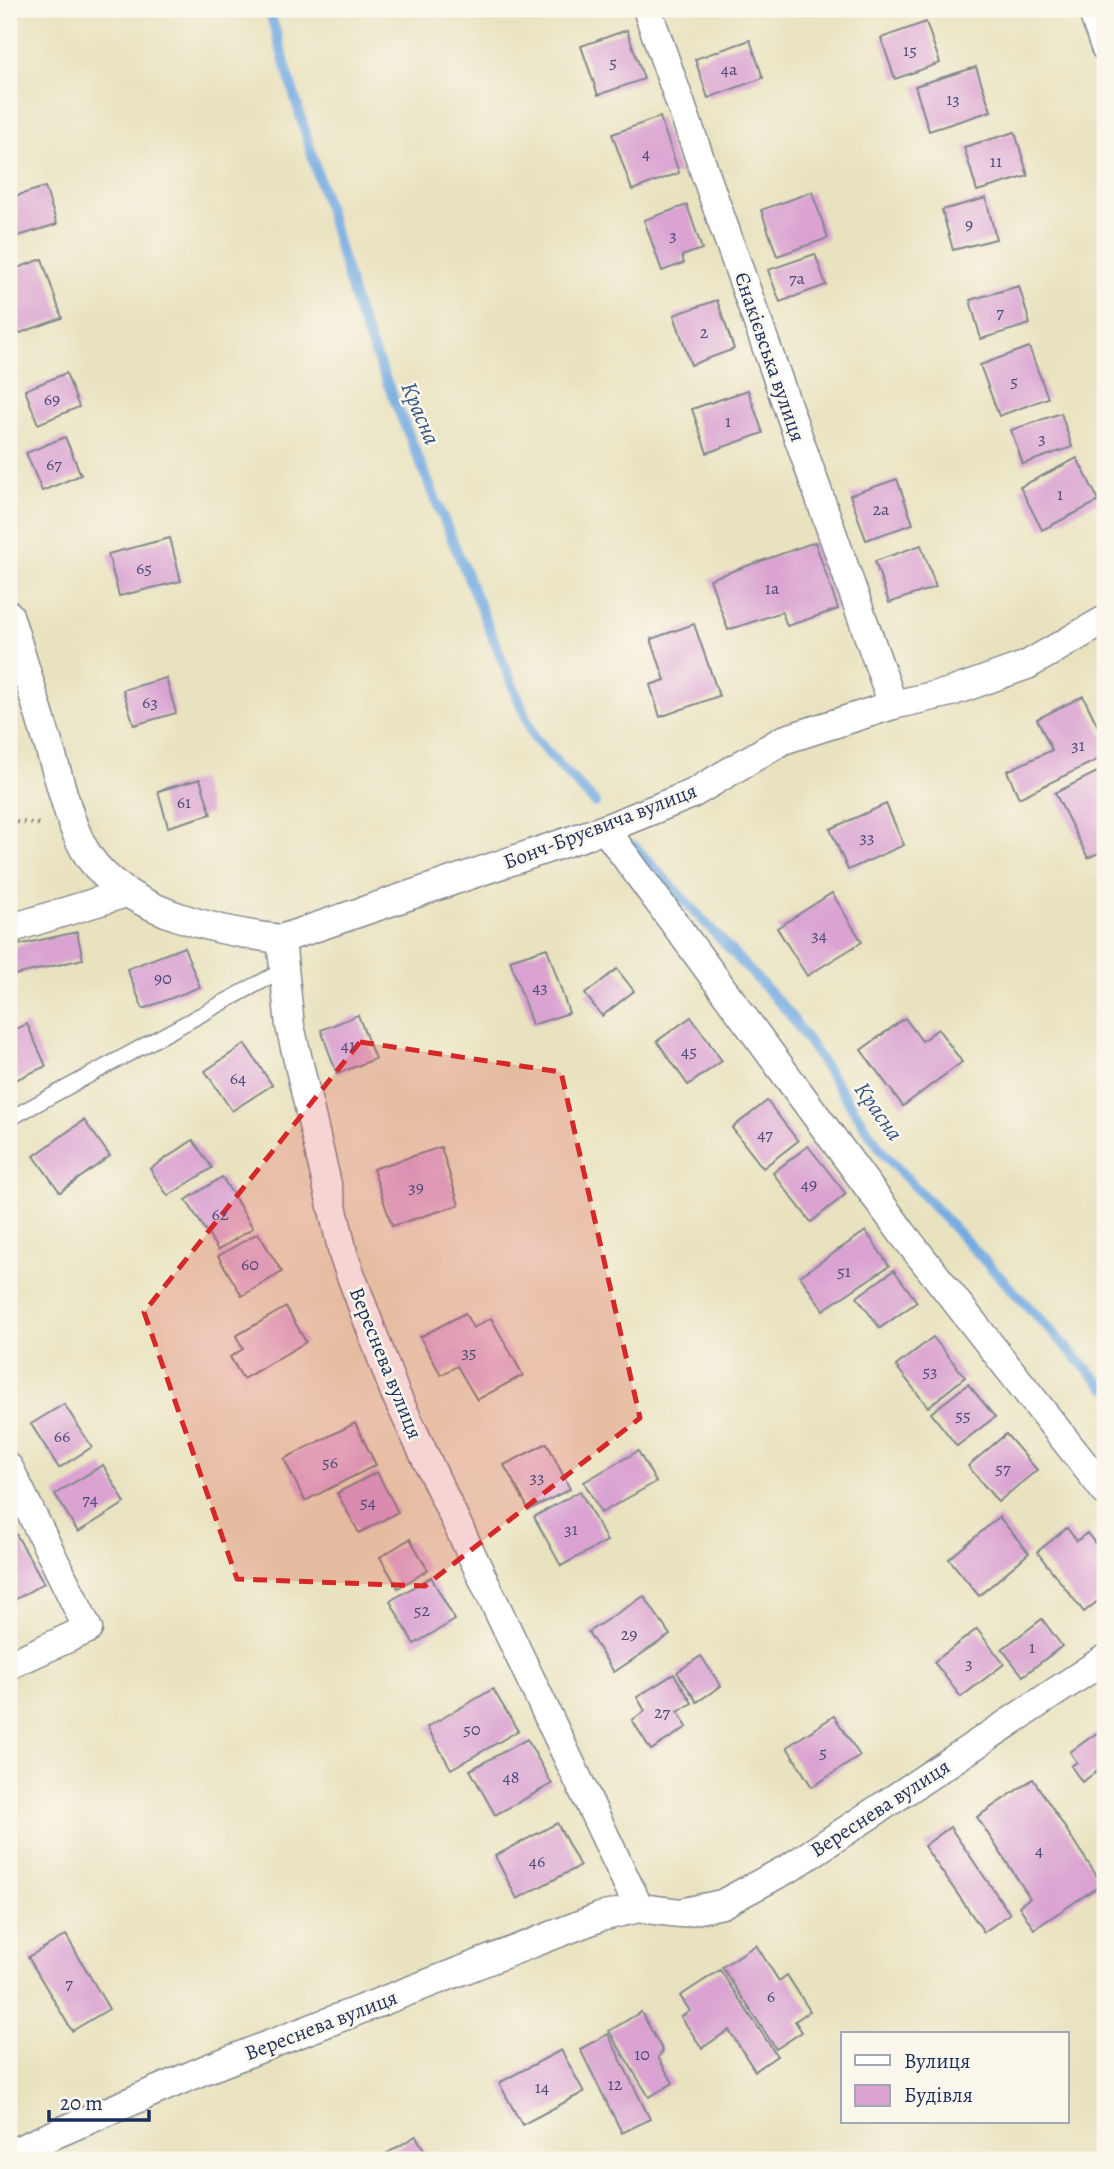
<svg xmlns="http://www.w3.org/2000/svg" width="1114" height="2169" font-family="Alegreya,serif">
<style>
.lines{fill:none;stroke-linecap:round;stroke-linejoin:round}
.stream{stroke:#73aae1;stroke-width:10}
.building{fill:#daa3d1}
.lane-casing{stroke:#82888e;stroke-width:17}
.street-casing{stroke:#82888e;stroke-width:31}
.path{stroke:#82888e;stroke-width:4.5;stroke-dasharray:2 5;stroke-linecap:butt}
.lane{stroke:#fff;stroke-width:14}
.street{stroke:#fff;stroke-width:28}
.marked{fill:#d62828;fill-opacity:0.2;stroke:#d62828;stroke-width:5;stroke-dasharray:14 9;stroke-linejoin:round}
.labels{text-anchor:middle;stroke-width:5;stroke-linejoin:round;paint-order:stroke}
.number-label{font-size:18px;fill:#4b4c7b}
.street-label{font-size:21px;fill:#1b2f5e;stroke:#fbf7ec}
.water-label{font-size:23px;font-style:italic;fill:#355485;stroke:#fbf7ec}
</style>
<rect width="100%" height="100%" fill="#fbf7ec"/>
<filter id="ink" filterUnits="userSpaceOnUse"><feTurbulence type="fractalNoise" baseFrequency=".0143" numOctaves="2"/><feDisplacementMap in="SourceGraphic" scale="14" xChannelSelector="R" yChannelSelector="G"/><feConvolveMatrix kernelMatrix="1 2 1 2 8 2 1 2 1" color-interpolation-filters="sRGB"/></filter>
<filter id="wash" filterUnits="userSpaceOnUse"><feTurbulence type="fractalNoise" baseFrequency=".00686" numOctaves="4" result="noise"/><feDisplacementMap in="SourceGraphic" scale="28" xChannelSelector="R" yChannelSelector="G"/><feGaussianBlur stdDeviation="1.57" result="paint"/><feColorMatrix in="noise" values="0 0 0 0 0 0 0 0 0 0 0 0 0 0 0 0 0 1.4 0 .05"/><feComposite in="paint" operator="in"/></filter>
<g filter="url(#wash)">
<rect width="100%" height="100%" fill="#e9e2bf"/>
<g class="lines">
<g class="stream">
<path d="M269 9 359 315 535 739 595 803"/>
<path d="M634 846 789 1013 883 1153 1105 1388"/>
</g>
</g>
<g id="blocks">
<g class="building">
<path d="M571 9H587L573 14Z"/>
<path d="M926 22 940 63 895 79 881 38Z"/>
<path d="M627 30 644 79 598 95 581 46Z"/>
<path d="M750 40 763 78 708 98 695 59Z"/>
<path d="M976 67 991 111 929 131 915 86Z"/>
<path d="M660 117 679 173 632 190 612 134Z"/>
<path d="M1015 132 1028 176 977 191 964 147Z"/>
<path d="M45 187 57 224 9 239V198Z"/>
<path d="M812 192 828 238 777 256 761 210Z"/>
<path d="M986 198 996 239 953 250 942 210Z"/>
<path d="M687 205 702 249 682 256 684 263 662 271 644 220Z"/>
<path d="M815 254 826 285 780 302 768 270Z"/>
<path d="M42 259 62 318 9 337V271Z"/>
<path d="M1019 286 1030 324 981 339 970 300Z"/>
<path d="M717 300 734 349 691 365 674 315Z"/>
<path d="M1029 347 1048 398 999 416 980 365Z"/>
<path d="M66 373 79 407 38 424 25 390Z"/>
<path d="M748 390 763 433 707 453 692 409Z"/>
<path d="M1061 413 1072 447 1023 464 1011 430Z"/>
<path d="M65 437 81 475 42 491 26 453Z"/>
<path d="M1077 458 1099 501 1042 530 1020 487Z"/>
<path d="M897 479 913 524 866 540 850 495Z"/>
<path d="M170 538 181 581 119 596 108 554Z"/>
<path d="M815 542 838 609 787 626 782 612 728 630 710 579Z"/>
<path d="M921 545 936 587 889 603 875 561Z"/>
<path d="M694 624 719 696 660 717 650 685 665 680 651 639Z"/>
<path d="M166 678 176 713 134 725 123 690Z"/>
<path d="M1083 696 1105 741V756L1019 798 1007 771 1052 750 1037 719Z"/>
<path d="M1105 768V850L1088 858 1055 793Z"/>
<path d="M200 779 211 814 168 827 158 791Z"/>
<path d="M886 804 904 845 848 870 830 829Z"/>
<path d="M832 893 862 942 807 976 777 928Z"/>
<path d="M77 932 83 959 15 975 9 947Z"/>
<path d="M184 947 200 987 143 1009 127 969Z"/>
<path d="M547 948 569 1013 532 1025 510 960Z"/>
<path d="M617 969 634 991 602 1016 585 994Z"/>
<path d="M358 1015 375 1059 337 1074 321 1030Z"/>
<path d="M691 1017 722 1061 688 1085 657 1041Z"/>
<path d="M905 1018 922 1041 938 1029 962 1062 903 1106 861 1050Z"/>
<path d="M27 1024 46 1066 9 1083V1032Z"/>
<path d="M245 1044 272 1085 232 1111 205 1071Z"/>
<path d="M767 1101 798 1141 763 1168 732 1128Z"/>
<path d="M84 1120 110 1156 60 1192 34 1156Z"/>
<path d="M193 1140 212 1168 168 1196 150 1169Z"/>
<path d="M808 1146 846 1194 811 1222 773 1173Z"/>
<path d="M441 1147 459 1205 392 1226 373 1169Z"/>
<path d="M222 1177 253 1228 218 1250 186 1200Z"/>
<path d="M866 1231 889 1266 823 1310 800 1276Z"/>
<path d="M258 1233 282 1272 242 1296 218 1256Z"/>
<path d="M894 1270 917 1302 880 1328 857 1297Z"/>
<path d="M286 1307 306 1342 243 1379 230 1357 243 1349 236 1336Z"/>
<path d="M465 1313 473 1328 491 1318 523 1375 477 1400 457 1366 441 1375 420 1337Z"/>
<path d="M933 1337 965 1377 928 1407 896 1366Z"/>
<path d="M968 1384 995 1417 957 1446 931 1413Z"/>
<path d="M64 1404 92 1447 59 1468 31 1424Z"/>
<path d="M355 1423 376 1465 305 1501 284 1459Z"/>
<path d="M1006 1434 1037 1470 998 1502 968 1466Z"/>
<path d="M547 1443 570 1489 529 1510 504 1465Z"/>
<path d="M638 1451 656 1482 601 1513 584 1482Z"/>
<path d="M103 1465 125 1503 78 1532 55 1494Z"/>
<path d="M377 1472 398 1512 359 1533 337 1493Z"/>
<path d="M580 1491 607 1541 561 1566 534 1517Z"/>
<path d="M999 1517 1029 1553 979 1596 949 1559Z"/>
<path d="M1067 1528 1077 1541 1087 1533 1105 1556V1595L1084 1612 1037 1552Z"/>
<path d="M13 1529 44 1583 9 1603V1532Z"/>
<path d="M410 1539 428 1570 398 1588 380 1557Z"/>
<path d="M431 1577 455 1620 414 1644 390 1601Z"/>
<path d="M644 1596 670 1635 614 1672 588 1632Z"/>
<path d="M1042 1619 1062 1646 1023 1676 1002 1649Z"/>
<path d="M977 1629 1004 1664 961 1697 934 1662Z"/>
<path d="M701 1656 721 1686 697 1702 677 1672Z"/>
<path d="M674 1674 692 1703 678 1712 687 1727 651 1750 632 1720 645 1711 637 1697Z"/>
<path d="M493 1689 518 1731 451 1769 427 1727Z"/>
<path d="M834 1716 860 1756 812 1787 787 1747Z"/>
<path d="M1105 1727V1779L1099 1770 1082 1782 1071 1766 1077 1762 1070 1752Z"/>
<path d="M527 1739 552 1784 495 1815 470 1770Z"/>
<path d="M1033 1779 1102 1884 1034 1929 1019 1906 1030 1898 977 1817Z"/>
<path d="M557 1823 580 1866 517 1899 495 1856Z"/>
<path d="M950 1827 1010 1914 984 1932 924 1846Z"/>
<path d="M66 1935 109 2009 72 2031 28 1957Z"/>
<path d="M756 1945 779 1981 787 1975 810 2011 795 2021 802 2032 776 2049 722 1967Z"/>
<path d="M720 1970 777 2056 755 2071 729 2030 702 2048 681 2017 690 2011 680 1996Z"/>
<path d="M641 2012 663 2051 658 2057 673 2083 649 2097 609 2031Z"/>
<path d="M608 2034 650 2119 622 2133 580 2049Z"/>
<path d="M561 2050 584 2092 522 2125 499 2083Z"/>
<path d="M416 2136 430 2160H376Z"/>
</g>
</g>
</g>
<g filter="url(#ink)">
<use href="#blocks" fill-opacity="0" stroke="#82888e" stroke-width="2"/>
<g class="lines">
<g class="lane-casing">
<path id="lane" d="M9 1119 283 970"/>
</g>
<g class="street-casing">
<g id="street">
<path d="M647 9 893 705"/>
<path d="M1092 9 1105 47"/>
<path d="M9 615C24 664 39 714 54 763 65 797 72 838 96 866 137 914 221 932 281 939L290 1026 344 1257 395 1393 639 1908"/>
<path d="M605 829 903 1234 1105 1491"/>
<path d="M9 929 126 893"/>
<path d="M281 939 605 829 692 794 783 740 893 705 951 692 1027 665 1105 620"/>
<path d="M9 1665 88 1629 9 1468"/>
<path d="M9 2154 204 2070 600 1917 639 1908 680 1913 722 1904 791 1867 1105 1659"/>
</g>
</g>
<path class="path" d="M9 821 39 824"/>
<use href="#lane" class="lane"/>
<use href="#street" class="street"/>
</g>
</g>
<path class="marked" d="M360 1042 561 1072 640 1418 425 1586 237 1579 144 1312Z"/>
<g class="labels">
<g class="number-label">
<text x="910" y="56">15</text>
<text x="613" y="68">5</text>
<text x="729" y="75">4а</text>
<text x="953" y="105">13</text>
<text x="646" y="159">4</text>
<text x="996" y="167">11</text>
<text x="969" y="230">9</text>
<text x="673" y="241">3</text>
<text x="797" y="284">7а</text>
<text x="1000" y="318">7</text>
<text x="704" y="338">2</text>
<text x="1014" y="387">5</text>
<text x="52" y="405">69</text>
<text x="728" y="427">1</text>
<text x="1042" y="444">3</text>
<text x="54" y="470">67</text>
<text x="1060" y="500">1</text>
<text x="881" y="515">2а</text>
<text x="144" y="574">65</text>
<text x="772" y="594">1а</text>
<text x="150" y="708">63</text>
<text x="1078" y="751">31</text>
<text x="184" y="808">61</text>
<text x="867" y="843">33</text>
<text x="819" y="941">34</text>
<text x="163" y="984">90</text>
<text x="540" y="993">43</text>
<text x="348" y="1051">41</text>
<text x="689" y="1057">45</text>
<text x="238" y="1084">64</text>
<text x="765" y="1140">47</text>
<text x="809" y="1190">49</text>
<text x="416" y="1193">39</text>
<text x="220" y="1220">62</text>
<text x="250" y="1270">60</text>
<text x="844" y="1277">51</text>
<text x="469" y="1358">35</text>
<text x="930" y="1377">53</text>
<text x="963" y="1421">55</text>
<text x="62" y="1442">66</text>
<text x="330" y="1468">56</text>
<text x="1003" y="1474">57</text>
<text x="537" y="1483">33</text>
<text x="90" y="1505">74</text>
<text x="368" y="1508">54</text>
<text x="571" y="1535">31</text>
<text x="422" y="1616">52</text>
<text x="629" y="1640">29</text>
<text x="1032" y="1653">1</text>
<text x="969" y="1669">3</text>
<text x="662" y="1718">27</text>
<text x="472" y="1735">50</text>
<text x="823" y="1758">5</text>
<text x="511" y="1783">48</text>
<text x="1039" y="1856">4</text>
<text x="537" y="1867">46</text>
<text x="69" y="1989">7</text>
<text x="771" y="2002">6</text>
<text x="642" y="2060">10</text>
<text x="615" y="2090">12</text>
<text x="542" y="2093">14</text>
</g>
<g class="street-label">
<text transform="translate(770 357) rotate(71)" y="7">Єнакієвська вулиця</text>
<text transform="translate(600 826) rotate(-21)" y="7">Бонч-Бруєвича вулиця</text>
<text transform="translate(386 1363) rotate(68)" y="7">Вереснева вулиця</text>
<text transform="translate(880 1808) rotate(-33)" y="7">Вереснева вулиця</text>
<text transform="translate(321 2025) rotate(-21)" y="7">Вереснева вулиця</text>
</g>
<g class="water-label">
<text transform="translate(421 413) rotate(67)" y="8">Красна</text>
<text transform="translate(879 1111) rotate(55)" y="8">Красна</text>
</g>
</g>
<rect width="1114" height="2169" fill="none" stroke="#fbf7ec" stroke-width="35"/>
<rect x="841" y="2032" width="228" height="91" fill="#fbf7ec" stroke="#a1a7b3" stroke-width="2"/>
<rect x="855" y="2055" width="35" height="10" fill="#ffffff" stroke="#a1a7b3" stroke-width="2"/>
<text x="904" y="2068" font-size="21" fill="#1b2f5e">Вулиця</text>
<rect x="855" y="2085" width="35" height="21" fill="#daa3d1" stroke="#a1a7b3" stroke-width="2"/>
<text x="904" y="2102" font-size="21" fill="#1b2f5e">Будівля</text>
<path d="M49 2110v10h100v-10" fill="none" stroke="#1b2f5e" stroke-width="3.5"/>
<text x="60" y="2110" font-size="21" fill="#1b2f5e" stroke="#fbf7ec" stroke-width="5" paint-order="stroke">20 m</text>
</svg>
